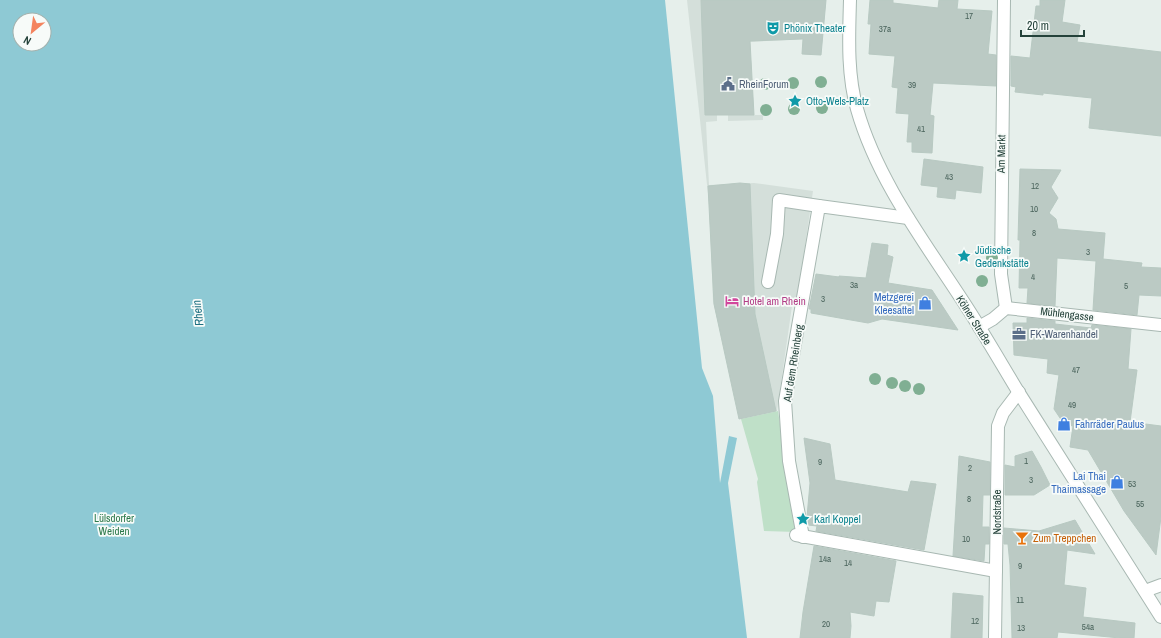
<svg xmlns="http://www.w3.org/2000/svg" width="1161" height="638" font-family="'Archivo Narrow',sans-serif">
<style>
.built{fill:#d4dfda}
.green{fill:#bfe0c8}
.water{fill:#8ec9d4;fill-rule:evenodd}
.building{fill:#bbcac4;stroke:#b8c9c2}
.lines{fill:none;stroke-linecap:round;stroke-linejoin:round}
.minor-casing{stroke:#a8b8b2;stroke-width:14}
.minor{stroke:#fff;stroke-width:12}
.tree{fill:#80af93}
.labels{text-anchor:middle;stroke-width:3.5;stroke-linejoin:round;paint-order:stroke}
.number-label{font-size:9px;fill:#4a645c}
.culture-label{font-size:11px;fill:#0d838f;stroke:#f7fbf9;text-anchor:start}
.service-label{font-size:11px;fill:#4e5e75;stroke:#f7fbf9;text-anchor:start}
.street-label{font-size:11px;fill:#24423a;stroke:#f7fbf9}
.shop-label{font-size:11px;fill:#366cbe;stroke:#f7fbf9;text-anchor:end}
.hotel-label{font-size:11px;fill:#b23c85;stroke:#f7fbf9;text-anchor:start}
.park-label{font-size:11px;fill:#2d7a4b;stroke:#f7fbf9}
.food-label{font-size:11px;fill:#c56008;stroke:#f7fbf9;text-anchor:start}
.water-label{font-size:12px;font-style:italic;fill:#1c6f80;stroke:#f7fbf9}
</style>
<rect width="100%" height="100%" fill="#e6efeb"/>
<path class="built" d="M687 0H826L821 55 802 54 806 15 786 26 787 40 750 42 754 115H763V120L728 121V115H717V121L706 122 709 185 754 183 813 191 798 295 792 306 777 411 740 419 713 301 709 203Z"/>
<path class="green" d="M778 411 796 532 764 531 757 482 758 479 741 419Z"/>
<path class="water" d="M0 0H665L702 368 713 396 720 483 729 436 737 438 728 483 747 638H0ZM20 20H44V44H20Z"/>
<g class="building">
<path d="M701 0H826L821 55 802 54 803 39 750 41 754 115H705Z"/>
<path d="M870 0H893V3L938 8 939 0H958L957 9 992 11 988 54 996 55V86L933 83 930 115 934 116 932 153 912 152V142H907L909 114 896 113 898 88 892 87 895 56 869 54 871 24H868Z"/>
<path d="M1040 0H1065L1062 22 1080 25 1077 42 1161 52V136L1089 128 1092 98 1043 93V95L1015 92 1016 87 1011 86V56L1030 58 1036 6H1040Z"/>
<path d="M924 159 983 167 981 193 956 190 955 199 937 197 938 187 921 185Z"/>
<path d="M1020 169 1061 170 1051 187 1058 198 1049 213 1056 219 1058 229 1105 233 1103 259 1142 263 1141 267 1161 268V296L1139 295 1137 315 1093 310 1096 261 1057 258 1055 306 1027 303 1028 288H1019L1020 240H1018Z"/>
<path d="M740 183 750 184 755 314 776 411 739 419 714 304 708 186Z"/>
<path d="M872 243 888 245 887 255 893 257 888 283 932 290 958 330 882 319 868 323 811 313V309H809L816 274 839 277V276L866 278Z"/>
<path d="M1027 318 1055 321V324L1091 328 1092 325 1131 329 1128 369 1137 370 1130 422 1161 426V517L1156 555 1124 511 1088 450 1070 447 1073 426 1064 424 1054 409 1059 375 1047 373 1048 359 1014 355 1013 323H1027Z"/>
<path d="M804 438 830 444 835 480 908 492 911 481 936 484 924 550 816 531 817 526 808 525 807 517 810 483Z"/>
<path d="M1032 451 1041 467 1050 485 1034 495H1005V465L1015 467V456Z"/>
<path d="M959 456 990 462V495H983L982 527H989V544H985L984 561 953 556Z"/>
<path d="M1075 520 1095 554 1067 550 1064 585 1086 588 1083 617 1135 623 1134 638H1120L1058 632 1057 638H1012L1010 565 1008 544H1004V528L1039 531Z"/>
<path d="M814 546 896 561 889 602 876 601 874 616 850 612 851 626 850 638H800L803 612Z"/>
<path d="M953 593 983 596 982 638H951Z"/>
</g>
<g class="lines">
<g class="minor-casing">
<g id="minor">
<path d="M850 0C849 36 847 74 857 109 878 183 927 245 968 309 986 337 1002 365 1019 393 1066 468 1114 542 1161 617"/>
<path d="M1004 0 1001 274 1006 308"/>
<path d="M768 282 777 234 779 200 819 206"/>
<path d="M979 327 993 319 1006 308 1161 325"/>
<path d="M796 535 996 571"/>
<path d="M803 537 789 461 785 401 819 206 908 218"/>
<path d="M1145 591 1161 585"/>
<path d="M995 638 998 426 1003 413 1019 392"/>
</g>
</g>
<use href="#minor" class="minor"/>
</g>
<g class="tree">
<circle cx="821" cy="82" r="6"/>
<circle cx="793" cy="83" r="6"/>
<circle cx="765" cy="84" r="6"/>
<circle cx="822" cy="108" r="6"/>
<circle cx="794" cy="109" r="6"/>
<circle cx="766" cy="110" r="6"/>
<circle cx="992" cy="258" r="6"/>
<circle cx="982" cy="281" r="6"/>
<circle cx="875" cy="379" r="6"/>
<circle cx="892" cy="383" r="6"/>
<circle cx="905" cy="386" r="6"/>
<circle cx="919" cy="389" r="6"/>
</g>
<defs>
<g id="theatre-bare" transform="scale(1.08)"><path d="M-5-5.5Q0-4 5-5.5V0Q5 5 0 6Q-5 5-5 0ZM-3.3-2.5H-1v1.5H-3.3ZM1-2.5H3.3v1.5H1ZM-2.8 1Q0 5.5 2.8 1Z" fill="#0f9aa8" stroke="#f7fbf9" stroke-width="2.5" paint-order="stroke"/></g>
<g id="civic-bare" transform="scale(1.08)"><path d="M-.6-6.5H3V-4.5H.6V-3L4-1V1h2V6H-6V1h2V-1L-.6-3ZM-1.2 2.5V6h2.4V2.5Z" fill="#5c6f8a" stroke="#f7fbf9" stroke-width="2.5" paint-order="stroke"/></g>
<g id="sight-bare" transform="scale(1.08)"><path d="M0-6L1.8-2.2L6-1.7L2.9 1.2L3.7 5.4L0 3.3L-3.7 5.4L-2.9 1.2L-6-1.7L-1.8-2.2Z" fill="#0f9aa8" stroke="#f7fbf9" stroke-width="2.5" paint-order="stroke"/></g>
<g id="hotel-bare" transform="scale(1.08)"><path d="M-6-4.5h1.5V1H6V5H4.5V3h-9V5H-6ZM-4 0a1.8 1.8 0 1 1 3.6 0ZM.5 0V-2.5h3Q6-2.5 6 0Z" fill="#d1479c" stroke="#f7fbf9" stroke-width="2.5" paint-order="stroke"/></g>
<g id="shop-bare" transform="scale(1.08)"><path d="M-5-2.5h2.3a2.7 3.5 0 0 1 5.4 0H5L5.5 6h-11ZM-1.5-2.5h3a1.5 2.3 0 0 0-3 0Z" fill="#3f7fe0" stroke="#f7fbf9" stroke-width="2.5" paint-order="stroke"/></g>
<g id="office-bare" transform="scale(1.08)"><path d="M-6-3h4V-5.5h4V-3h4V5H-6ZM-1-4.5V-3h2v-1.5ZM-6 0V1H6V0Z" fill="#5c6f8a" stroke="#f7fbf9" stroke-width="2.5" paint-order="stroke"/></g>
<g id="bar-bare" transform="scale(1.08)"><path d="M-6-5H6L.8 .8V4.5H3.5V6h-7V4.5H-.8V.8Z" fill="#e8710a" stroke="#f7fbf9" stroke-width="2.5" paint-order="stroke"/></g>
</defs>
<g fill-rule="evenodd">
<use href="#theatre-bare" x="773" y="28"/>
<use href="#civic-bare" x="728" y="84"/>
<use href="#sight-bare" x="795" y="101"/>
<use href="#sight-bare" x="964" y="256"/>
<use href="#hotel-bare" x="732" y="301"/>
<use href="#shop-bare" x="925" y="303"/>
<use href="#office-bare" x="1019" y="334"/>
<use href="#shop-bare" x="1064" y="424"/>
<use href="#shop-bare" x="1117" y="482"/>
<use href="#sight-bare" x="803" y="519"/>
<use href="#bar-bare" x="1022" y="538"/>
</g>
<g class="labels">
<g class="number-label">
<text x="969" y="19">17</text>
<text x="885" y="32">37a</text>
<text x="912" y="88">39</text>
<text x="921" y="132">41</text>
<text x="949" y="180">43</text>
<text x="1035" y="189">12</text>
<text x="1034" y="212">10</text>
<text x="1034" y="236">8</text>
<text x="1088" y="255">3</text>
<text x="1033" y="280">4</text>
<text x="854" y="288">3a</text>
<text x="1126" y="289">5</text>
<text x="823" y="302">3</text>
<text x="1076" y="373">47</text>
<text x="1072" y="408">49</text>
<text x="1026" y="464">1</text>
<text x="820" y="465">9</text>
<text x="970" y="471">2</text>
<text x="1031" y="483">3</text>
<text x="1132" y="487">53</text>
<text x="969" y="502">8</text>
<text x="1140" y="507">55</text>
<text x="966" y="542">10</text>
<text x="825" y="562">14a</text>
<text x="848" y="566">14</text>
<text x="1020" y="569">9</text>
<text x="1020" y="603">11</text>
<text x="975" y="624">12</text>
<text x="826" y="627">20</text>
<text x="1088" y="630">54a</text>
<text x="1021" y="631">13</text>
</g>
<g class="culture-label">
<text x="784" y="32">Phönix Theater</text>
<text x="806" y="105">Otto-Wels-Platz</text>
<text x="975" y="254">Jüdische<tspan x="975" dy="13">Gedenkstätte</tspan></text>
<text x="814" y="523">Karl Koppel</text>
</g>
<g class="service-label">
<text x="739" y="88">RheinForum</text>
<text x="1030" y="338">FK-Warenhandel</text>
</g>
<g class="street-label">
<text transform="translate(1001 154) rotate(-89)" y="4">Am Markt</text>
<text transform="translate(1067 314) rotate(7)" y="4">Mühlengasse</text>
<text transform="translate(974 320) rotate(58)" y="4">Kölner Straße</text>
<text transform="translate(793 363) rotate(-81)" y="4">Auf dem Rheinberg</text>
<text transform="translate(997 512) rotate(-90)" y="4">Nordstraße</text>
</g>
<g class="shop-label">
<text x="914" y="301">Metzgerei<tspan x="914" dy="13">Kleesattel</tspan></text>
<text x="1075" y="428" text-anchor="start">Fahrräder Paulus</text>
<text x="1106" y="480">Lai Thai<tspan x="1106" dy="13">Thaimassage</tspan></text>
</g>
<g class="hotel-label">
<text x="743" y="305">Hotel am Rhein</text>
</g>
<g class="park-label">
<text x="114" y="522">Lülsdorfer<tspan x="114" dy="13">Weiden</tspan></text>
</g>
<g class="food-label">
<text x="1033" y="542">Zum Treppchen</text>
</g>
<g class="water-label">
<text transform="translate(198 313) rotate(-97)" y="4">Rhein</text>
</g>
</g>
<g transform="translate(32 32) rotate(209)"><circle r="19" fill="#f7fbf9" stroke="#a3b1ad"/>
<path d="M0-3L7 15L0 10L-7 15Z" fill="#f4845f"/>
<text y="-6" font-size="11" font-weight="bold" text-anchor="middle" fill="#24423a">N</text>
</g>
<path d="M1021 30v6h63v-6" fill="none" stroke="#24423a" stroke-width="2"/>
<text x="1027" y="30" font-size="12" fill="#24423a" stroke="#f7fbf9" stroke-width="3" paint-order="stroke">20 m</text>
</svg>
